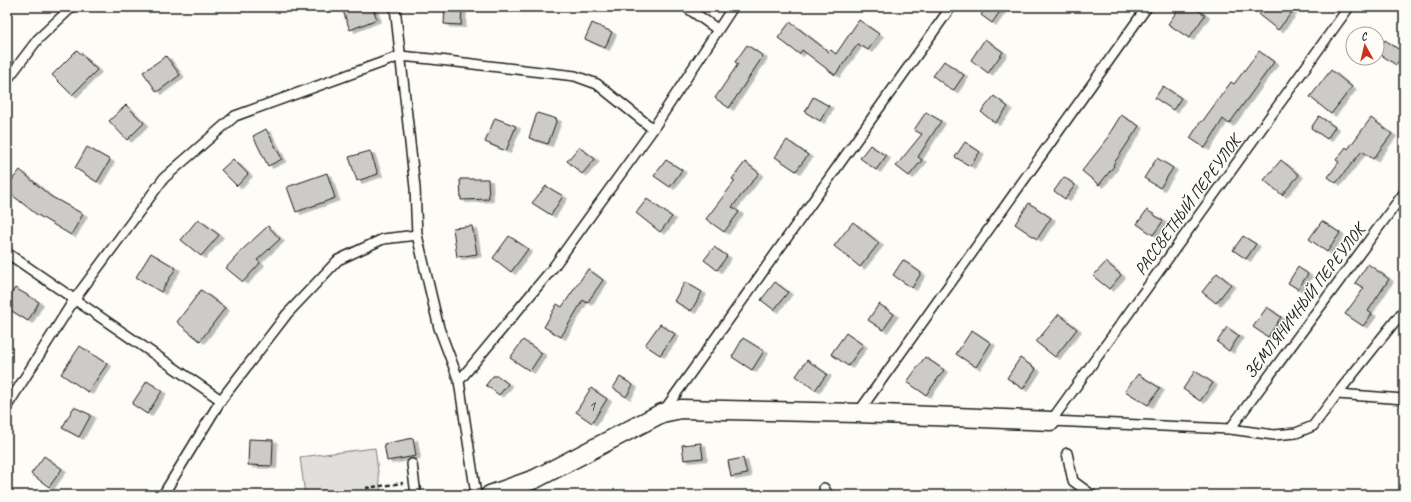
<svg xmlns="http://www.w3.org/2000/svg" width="1411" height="502" viewBox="0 0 1411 502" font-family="Caveat,sans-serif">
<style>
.green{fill:#e0dfdb;stroke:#7e7e7c}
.building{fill:#cccbc8;stroke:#1c1c1c;filter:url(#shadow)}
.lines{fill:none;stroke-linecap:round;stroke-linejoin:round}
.service-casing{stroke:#1c1c1c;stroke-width:12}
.minor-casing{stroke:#1c1c1c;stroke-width:21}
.path{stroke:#1c1c1c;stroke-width:2.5;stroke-dasharray:4 3;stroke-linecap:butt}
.service{stroke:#fdfcf7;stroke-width:9}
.minor{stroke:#fdfcf7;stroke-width:18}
.labels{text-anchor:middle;stroke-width:3;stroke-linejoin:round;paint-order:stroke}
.number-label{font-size:15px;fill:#484847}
.street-label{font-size:17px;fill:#1c1c1c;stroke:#fdfcf7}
</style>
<defs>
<filter id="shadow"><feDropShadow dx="4.5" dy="2.5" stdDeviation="0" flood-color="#0004"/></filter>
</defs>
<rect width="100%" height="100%" fill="#fdfcf7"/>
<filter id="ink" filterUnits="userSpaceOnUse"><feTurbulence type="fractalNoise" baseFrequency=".025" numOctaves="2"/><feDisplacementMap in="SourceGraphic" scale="8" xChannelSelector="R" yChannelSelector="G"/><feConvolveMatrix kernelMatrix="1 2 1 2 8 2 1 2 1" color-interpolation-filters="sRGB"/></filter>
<g filter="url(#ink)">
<polygon class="green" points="375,448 381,495 305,495 300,457"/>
<g class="building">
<polygon points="354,7 372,7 377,19 350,30 343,11"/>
<polygon points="445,7 462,7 461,25 444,24"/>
<polygon points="986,7 1003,7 992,23 981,15"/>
<polygon points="1180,7 1193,7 1205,15 1189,38 1168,24"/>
<polygon points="1265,7 1296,7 1278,30 1259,15"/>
<polygon points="859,20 879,34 868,50 858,44 835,75 802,50 799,54 778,38 790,22 829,52 831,50 836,54"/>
<polygon points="592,23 612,32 605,48 585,39"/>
<polygon points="985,39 1003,52 988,73 971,60"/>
<polygon points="1385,40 1404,53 1396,65 1377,52"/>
<polygon points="747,45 763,56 729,108 715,98 738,64 735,62"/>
<polygon points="77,50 97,70 72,95 52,75"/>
<polygon points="1259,51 1274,62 1229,124 1223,119 1205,148 1190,138 1201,121 1202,122 1231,82 1234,84"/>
<polygon points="166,56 180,75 157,92 143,72"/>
<polygon points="944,61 964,75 953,91 933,76"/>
<polygon points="1331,70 1352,87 1331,114 1310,97"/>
<polygon points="1163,86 1181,98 1173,110 1155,98"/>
<polygon points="994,96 1008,107 995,123 981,112"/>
<polygon points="813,97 829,106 820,121 805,112"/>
<polygon points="126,105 144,123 127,140 109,121"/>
<polygon points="926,112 941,121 918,157 922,160 909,176 896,166 922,134 914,130"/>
<polygon points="537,113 557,119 548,144 529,138"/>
<polygon points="1121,115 1139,126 1113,165 1114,166 1099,185 1082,171 1109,137 1108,136"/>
<polygon points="1319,116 1335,127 1327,139 1311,128"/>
<polygon points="495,118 516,126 506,151 485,142"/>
<polygon points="1371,118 1392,134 1373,159 1362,151 1336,183 1328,177 1339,162 1336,160 1346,147 1348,149"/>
<polygon points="266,129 282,159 268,166 253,136"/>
<polygon points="787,140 808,155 796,171 775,157"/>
<polygon points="965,142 980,152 970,166 955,157"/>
<polygon points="870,145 886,156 876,170 860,158"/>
<polygon points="87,147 110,160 97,182 75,168"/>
<polygon points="579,147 595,159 582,174 567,161"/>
<polygon points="370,151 378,174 357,181 349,157"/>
<polygon points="1157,158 1173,168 1160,188 1144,178"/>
<polygon points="233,159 248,174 237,186 221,170"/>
<polygon points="666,160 682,170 670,187 654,176"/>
<polygon points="1281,160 1299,175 1282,195 1264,180"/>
<polygon points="745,162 759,173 732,207 739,212 724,232 706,219 735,181 732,179"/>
<polygon points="20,170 50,196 83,214 71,235 36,214 7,191 7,186"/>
<polygon points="327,173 335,198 296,212 287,187"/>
<polygon points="1064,177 1075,185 1065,199 1054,191"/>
<polygon points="460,179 488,179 489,199 461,200"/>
<polygon points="546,186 563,196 551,215 532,203"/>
<polygon points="647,199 672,217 660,232 636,213"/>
<polygon points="1029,203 1051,218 1037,239 1015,224"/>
<polygon points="1147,210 1163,221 1153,235 1137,224"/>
<polygon points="198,219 219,235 201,256 181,240"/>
<polygon points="1322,221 1340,233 1327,252 1309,239"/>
<polygon points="853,222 879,243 860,267 834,246"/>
<polygon points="268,226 280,239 257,260 260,263 243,282 226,268 243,249"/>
<polygon points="472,226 477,254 457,257 453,228"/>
<polygon points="509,236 528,249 511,272 493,258"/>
<polygon points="1243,236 1256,244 1246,259 1233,250"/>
<polygon points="714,247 727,256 717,270 704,260"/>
<polygon points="151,253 176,268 161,292 136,277"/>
<polygon points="903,260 921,273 912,288 893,275"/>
<polygon points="1106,262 1121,275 1109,289 1093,276"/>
<polygon points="1368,264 1389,279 1368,311 1372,314 1363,326 1345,314 1364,288 1355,283"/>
<polygon points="1298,267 1308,274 1298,289 1288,283"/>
<polygon points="588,269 603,280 587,303 583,300 561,337 544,327 557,304 562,307"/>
<polygon points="1217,273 1231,284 1216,303 1202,292"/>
<polygon points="685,282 702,292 691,311 674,301"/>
<polygon points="775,282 788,292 774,310 761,300"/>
<polygon points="15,288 39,302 28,321 7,308 7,301"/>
<polygon points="201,290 225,308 200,341 177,322"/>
<polygon points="879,304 894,314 883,330 868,320"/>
<polygon points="1267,307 1281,317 1268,337 1253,327"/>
<polygon points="1059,314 1077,329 1055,357 1036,342"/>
<polygon points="660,324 675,334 660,355 645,345"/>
<polygon points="1227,327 1239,336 1229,351 1217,342"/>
<polygon points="972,330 991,343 976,367 956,354"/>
<polygon points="846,333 863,345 848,366 831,354"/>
<polygon points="743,338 764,351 752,370 732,357"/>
<polygon points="523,340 542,353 530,371 510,358"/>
<polygon points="80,346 107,364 88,392 61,374"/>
<polygon points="925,357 944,370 926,395 907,382"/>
<polygon points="1020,358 1036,369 1023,389 1007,378"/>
<polygon points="807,360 827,374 815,390 796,376"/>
<polygon points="1195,371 1213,383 1200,401 1183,389"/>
<polygon points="1138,374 1160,388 1148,405 1125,391"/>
<polygon points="493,376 498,376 508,384 499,395 486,385"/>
<polygon points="620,377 633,385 626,397 613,388"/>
<polygon points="147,381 162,391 147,414 132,404"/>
<polygon points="591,388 607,399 592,423 576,412"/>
<polygon points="74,407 91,415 79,437 62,428"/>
<polygon points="413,438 416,456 387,461 384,444"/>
<polygon points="249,439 273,440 272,466 248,465"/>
<polygon points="701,443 703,458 684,460 682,445"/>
<polygon points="44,456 62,469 49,487 31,474"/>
<polygon points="743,458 747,474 731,477 728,461"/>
</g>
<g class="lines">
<g class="service-casing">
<g id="service">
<polyline points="395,7 415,188 417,235 439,328 459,381"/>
<polyline points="686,7 717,29"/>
<polyline points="7,80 38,39 72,7"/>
<polyline points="7,253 221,400"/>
<polyline points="1337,394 1404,310"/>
<polyline points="7,406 74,300 164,178 235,116 400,56 431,59 575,76 597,84 653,129"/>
<polyline points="663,412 951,7"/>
<polyline points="858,413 1147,7"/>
<polyline points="1051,421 1349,7"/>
<polyline points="1051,421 1230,429 1274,435 1296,433 1313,426 1337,394 1404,399"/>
<polyline points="1230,429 1404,193"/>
<polyline points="1067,453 1073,481 1092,495"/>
<polyline points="412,464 416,495"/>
<polyline points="824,488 828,495"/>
<polyline points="163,495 221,400 287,314 338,260 383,239 417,235"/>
<polyline points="476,495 459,381 552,269 653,129 733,7"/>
</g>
</g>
<g class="minor-casing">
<polyline id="minor" points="490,495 535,479 662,413 681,409 858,413 1051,421"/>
</g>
<polyline class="path" points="366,488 403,483"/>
<use href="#service" class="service"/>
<use href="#minor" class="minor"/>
</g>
</g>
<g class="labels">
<g class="number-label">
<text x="592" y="411">1</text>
</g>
<g class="street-label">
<text transform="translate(1187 205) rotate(-54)" y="6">РАССВЕТНЫЙ ПЕРЕУЛОК</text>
<text transform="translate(1304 301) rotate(-53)" y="6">ЗЕМЛЯНИЧНЫЙ ПЕРЕУЛОК</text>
</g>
</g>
<rect width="1411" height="502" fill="none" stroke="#fdfcf7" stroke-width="24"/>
<rect x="12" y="12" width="1387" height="478" fill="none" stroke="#1c1c1c" stroke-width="1.5" filter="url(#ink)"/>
<g transform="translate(1365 46) rotate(352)"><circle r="19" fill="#fdfcf7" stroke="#a3a29f"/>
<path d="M0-3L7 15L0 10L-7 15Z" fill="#c8321e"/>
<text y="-6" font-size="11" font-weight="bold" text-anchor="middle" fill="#1c1c1c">С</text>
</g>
</svg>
